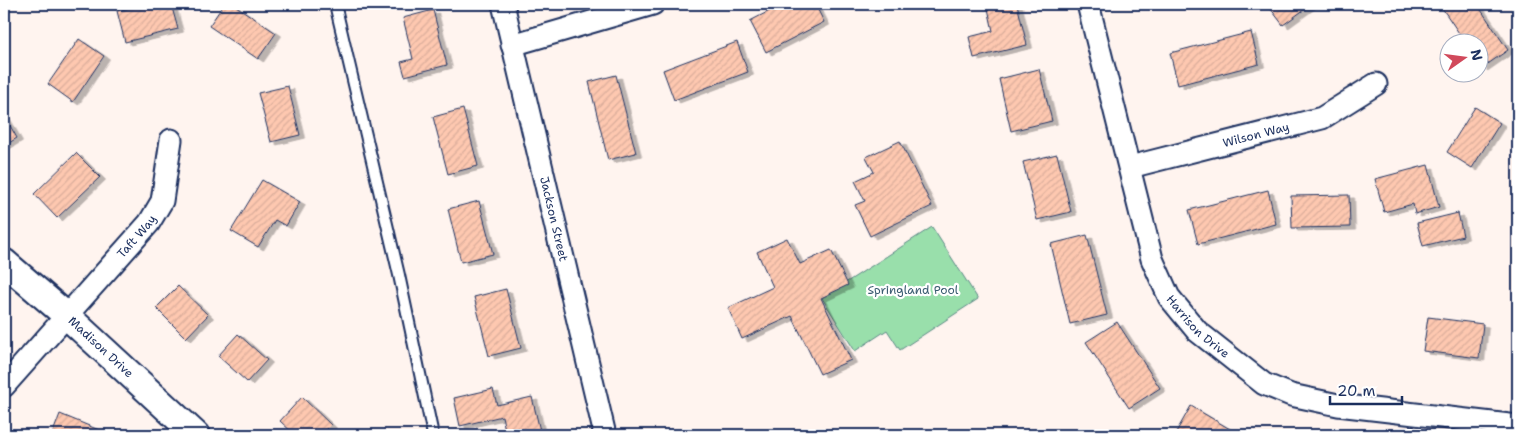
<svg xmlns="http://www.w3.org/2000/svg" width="1522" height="439" viewBox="0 0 1522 439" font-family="'Shantell Sans',sans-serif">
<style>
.green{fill:#99dfab;stroke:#5a8784}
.building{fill:url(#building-hatch);stroke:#1b2f5e;filter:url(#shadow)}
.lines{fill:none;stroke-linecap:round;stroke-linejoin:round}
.service-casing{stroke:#1b2f5e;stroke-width:14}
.minor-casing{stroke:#1b2f5e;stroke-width:25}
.tertiary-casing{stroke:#1b2f5e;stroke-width:30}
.service{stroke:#fff;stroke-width:10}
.minor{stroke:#fff;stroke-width:21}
.tertiary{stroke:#fff;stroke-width:26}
.labels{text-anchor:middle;stroke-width:4.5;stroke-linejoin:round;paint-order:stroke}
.street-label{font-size:12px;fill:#1b2f5e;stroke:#fff}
.park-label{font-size:12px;fill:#3a5b71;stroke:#fff}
</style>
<defs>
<pattern id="building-hatch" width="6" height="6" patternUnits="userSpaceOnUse" patternTransform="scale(1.25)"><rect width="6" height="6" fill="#fec8b0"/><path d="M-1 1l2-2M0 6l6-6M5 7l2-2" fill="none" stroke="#d9ac9a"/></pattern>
<filter id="shadow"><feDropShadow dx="5.5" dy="3" stdDeviation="0" flood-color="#0004"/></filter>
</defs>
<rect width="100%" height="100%" fill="#fff4ef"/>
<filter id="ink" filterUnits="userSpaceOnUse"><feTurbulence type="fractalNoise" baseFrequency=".02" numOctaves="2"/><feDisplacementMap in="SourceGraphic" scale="10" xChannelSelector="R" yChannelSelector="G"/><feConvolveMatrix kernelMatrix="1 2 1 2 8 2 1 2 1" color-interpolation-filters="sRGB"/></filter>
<g filter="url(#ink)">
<polygon class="green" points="932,227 978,299 900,350 887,330 855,351 822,298"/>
<g class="building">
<polygon points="148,4 171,4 178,29 125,42 117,11"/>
<polygon points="224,4 233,4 276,33 258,59 209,26"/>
<polygon points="783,4 815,4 824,22 766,52 750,21"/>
<polygon points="987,4 1017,4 1027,45 974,58 969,37 993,31"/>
<polygon points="1267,4 1312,4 1283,25"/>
<polygon points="1443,4 1477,4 1508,50 1482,68 1480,64 1480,42 1465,42 1440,5"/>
<polygon points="433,10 447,65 405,76 401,62 413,59 403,18"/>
<polygon points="1251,32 1259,64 1178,85 1170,53"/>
<polygon points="79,39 104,56 73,102 48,84"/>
<polygon points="737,42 748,72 674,100 663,70"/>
<polygon points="1039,69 1052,121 1011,131 999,79"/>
<polygon points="616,75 636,153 608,160 589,82"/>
<polygon points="288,86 300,135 271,142 258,93"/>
<polygon points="1475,107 1500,123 1472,168 1447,152"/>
<polygon points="463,109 478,166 448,174 433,117"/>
<polygon points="4,115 17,138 4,146"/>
<polygon points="900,141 932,206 870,236 855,205 865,201 855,181 874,172 866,157"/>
<polygon points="76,153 100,177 57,218 34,194"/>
<polygon points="1057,154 1071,212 1037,220 1023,162"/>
<polygon points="1428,165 1439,207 1415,214 1413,204 1384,212 1375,179"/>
<polygon points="262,180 300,202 286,226 275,220 258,247 231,231"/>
<polygon points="1268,190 1276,224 1198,244 1189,210"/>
<polygon points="1349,195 1350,227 1292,228 1291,196"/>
<polygon points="479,201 493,254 461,262 448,209"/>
<polygon points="1458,213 1463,236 1423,246 1417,223"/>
<polygon points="1087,235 1107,315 1070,324 1051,244"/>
<polygon points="787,238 800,264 831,250 848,285 821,298 851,360 820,374 792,316 742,339 728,308 773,287 757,252"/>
<polygon points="178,286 208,315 186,338 156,308"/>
<polygon points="506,289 521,348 489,356 474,297"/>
<polygon points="1428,317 1483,324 1479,358 1423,351"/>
<polygon points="1117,322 1160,388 1129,408 1086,342"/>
<polygon points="238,334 267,360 247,382 218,356"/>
<polygon points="493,389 497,405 532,397 541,435 506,435 502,416 460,426 454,398"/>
<polygon points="302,397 331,425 321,435 295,435 280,421"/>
<polygon points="1191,406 1240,435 1175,434"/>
<polygon points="60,414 99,430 97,435 52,435"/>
</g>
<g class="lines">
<g class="service-casing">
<polyline id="service" points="335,4 399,275 433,435"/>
</g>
<g class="minor-casing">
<g id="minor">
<path id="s1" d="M503 4 605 435"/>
<path id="s2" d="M1088 4 1152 259 1169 297 1197 331 1264 384 1291 395 1338 405 1518 426"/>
<polyline points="512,45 653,4"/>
<path id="s3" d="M1130 167 1322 118 1376 84"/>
<path id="s4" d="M4 386 149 223 162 201 171 140"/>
</g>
</g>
<g class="tertiary-casing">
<g id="tertiary">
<path id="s5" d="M4 262 67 316 196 435"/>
</g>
</g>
<use href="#service" class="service"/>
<use href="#minor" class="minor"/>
<use href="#tertiary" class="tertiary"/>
</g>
</g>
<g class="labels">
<g class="street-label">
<text dy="4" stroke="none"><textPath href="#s3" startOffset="130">Wilson Way</textPath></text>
<text dy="4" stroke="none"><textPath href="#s1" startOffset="221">Jackson Street</textPath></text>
<text dy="4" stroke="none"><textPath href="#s4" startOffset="200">Taft Way</textPath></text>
<text dy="4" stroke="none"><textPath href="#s2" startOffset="346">Harrison Drive</textPath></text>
<text dy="4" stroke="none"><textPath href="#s5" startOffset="129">Madison Drive</textPath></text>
</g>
<g class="park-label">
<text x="913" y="294">Springland Pool</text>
</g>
</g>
<rect width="1522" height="439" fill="none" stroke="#fff" stroke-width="20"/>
<rect x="10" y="10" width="1502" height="419" fill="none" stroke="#1b2f5e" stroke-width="2" filter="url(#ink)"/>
<g transform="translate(1464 58) rotate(76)"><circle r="24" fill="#ffffff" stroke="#a4acbf"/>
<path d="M0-4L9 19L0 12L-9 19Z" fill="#d1495b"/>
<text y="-8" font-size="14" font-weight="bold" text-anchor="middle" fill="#1b2f5e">N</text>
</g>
<path d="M1330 396v8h72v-8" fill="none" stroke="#1b2f5e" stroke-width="2.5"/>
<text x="1337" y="396" font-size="15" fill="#1b2f5e" stroke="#ffffff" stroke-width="4" paint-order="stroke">20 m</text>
</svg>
